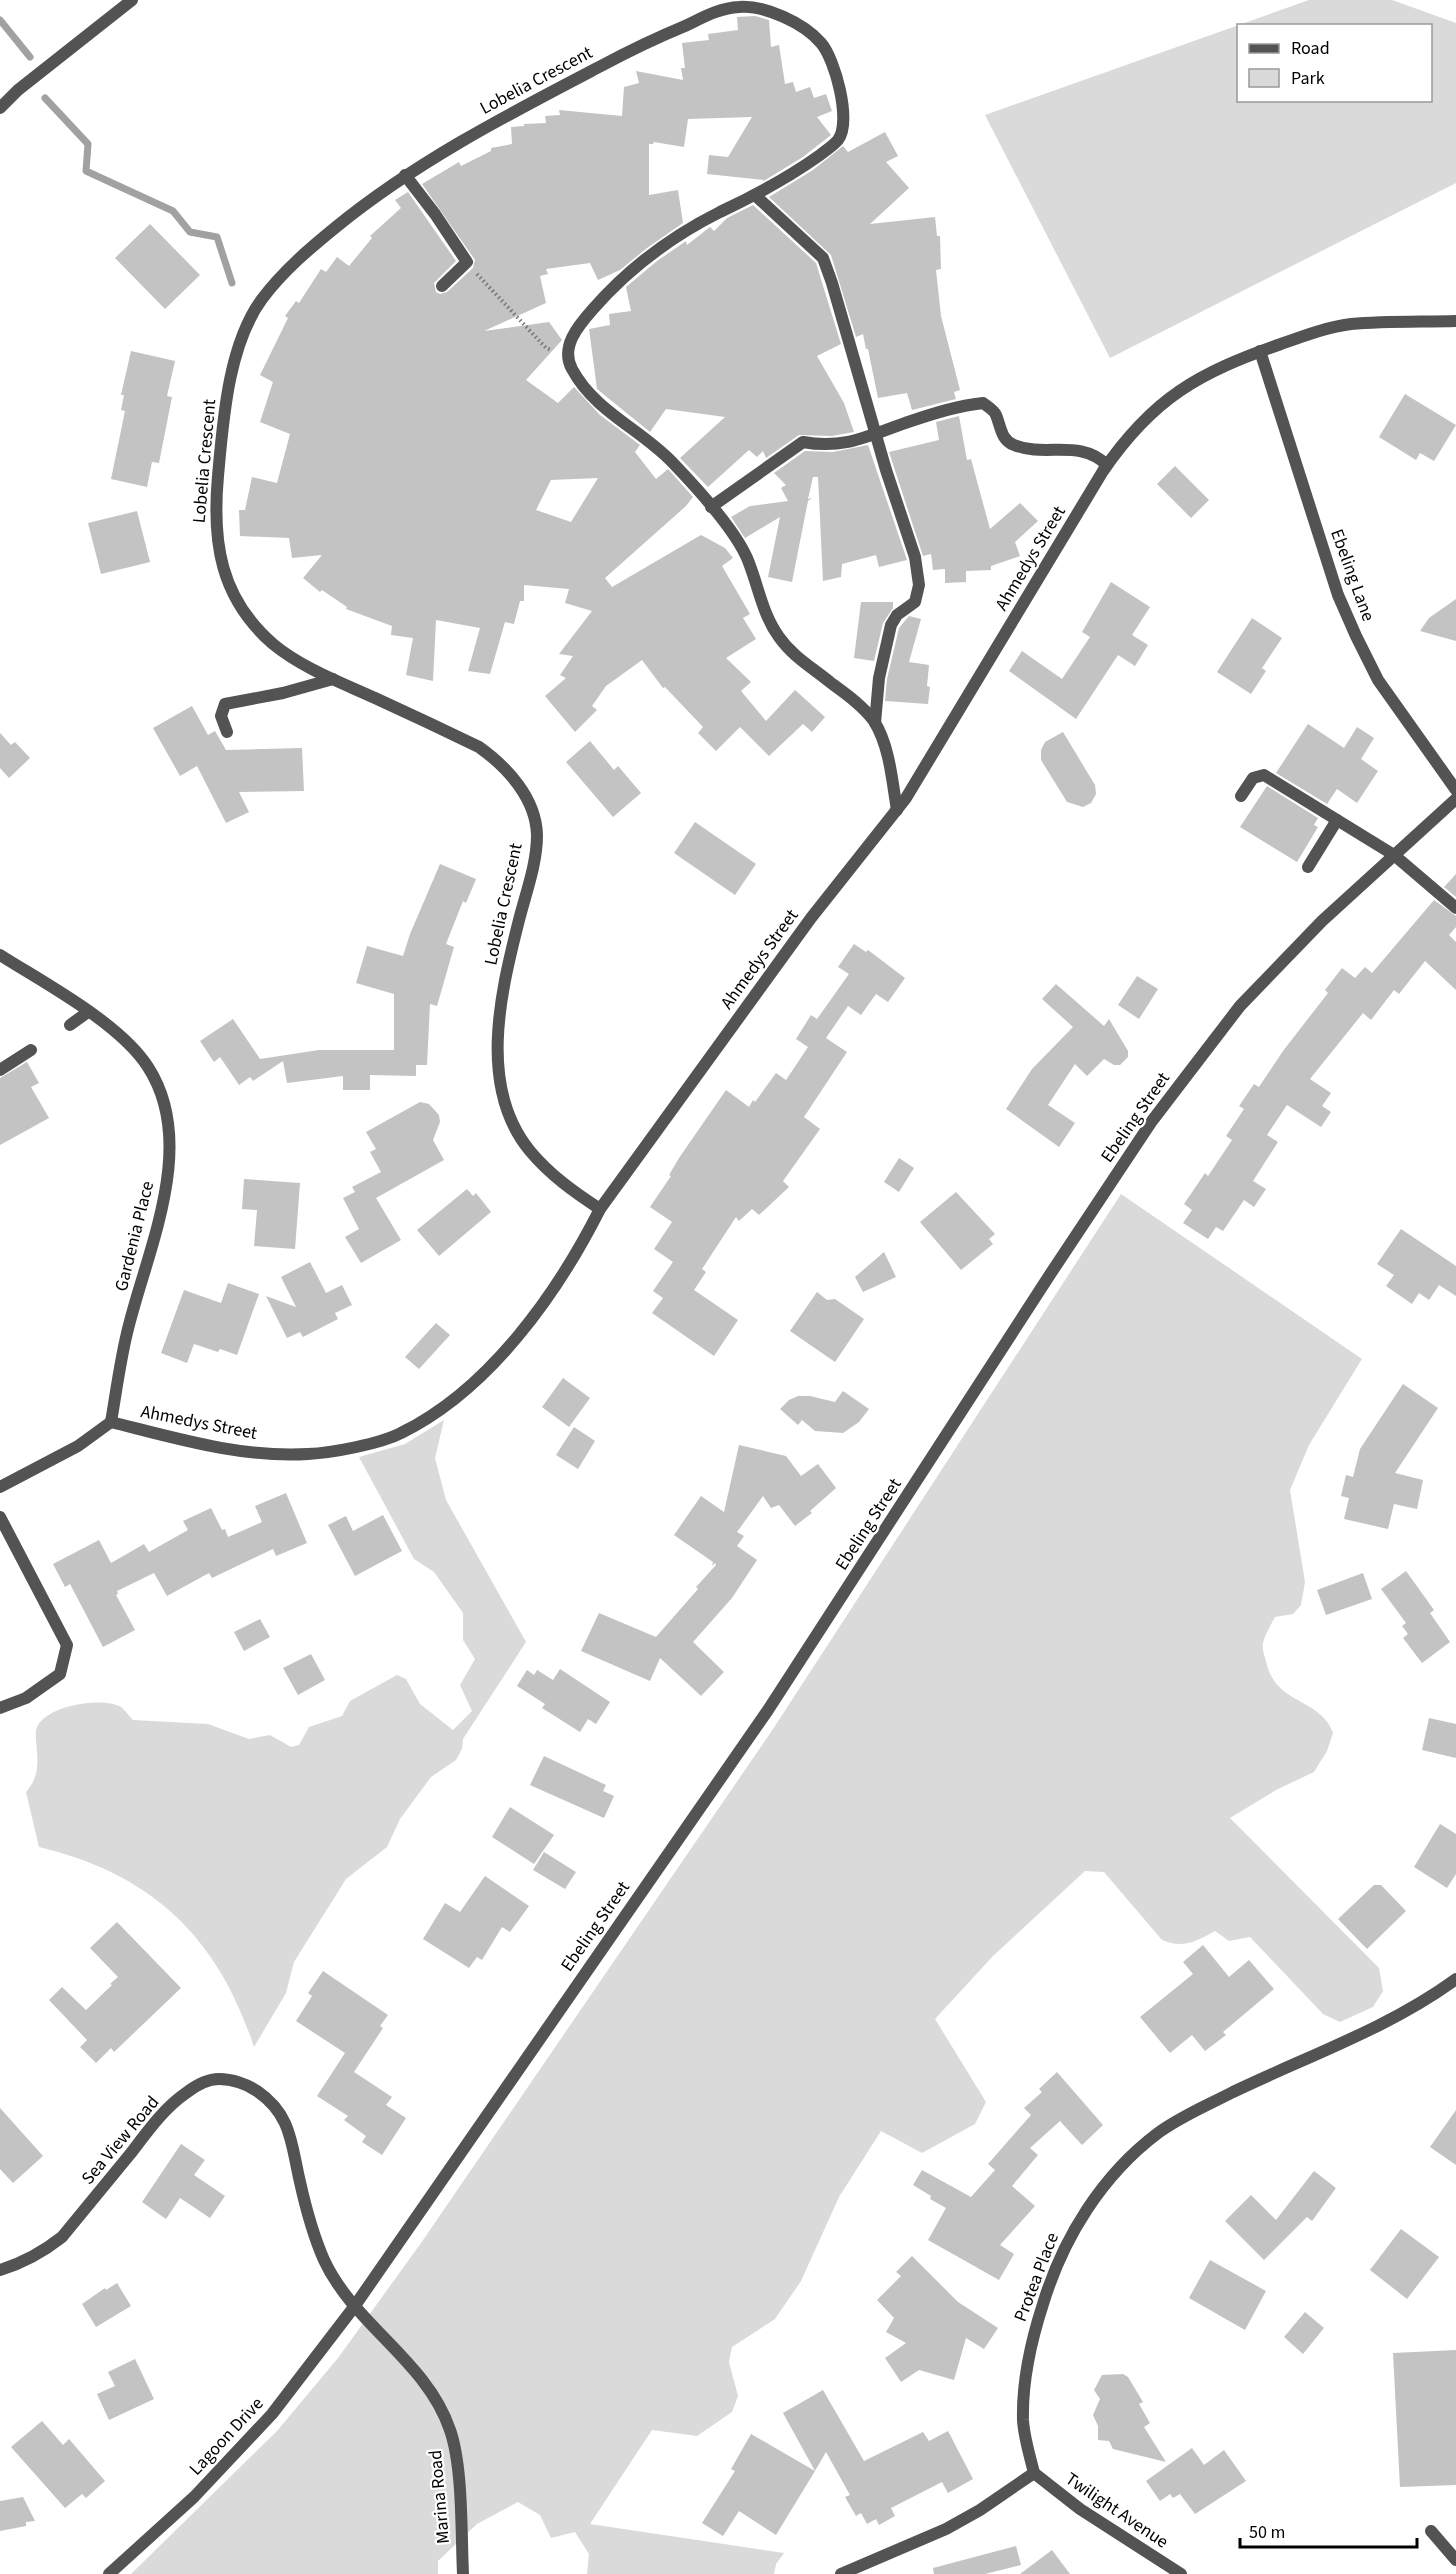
<svg xmlns="http://www.w3.org/2000/svg" width="1456" height="2574" viewBox="0 0 1456 2574" font-family="'Source Sans 3',sans-serif">
<style>
.green{fill:#dadada;fill-rule:evenodd}
.lines{fill:none;stroke-linecap:round;stroke-linejoin:round}
.stream{stroke:#a1a1a1;stroke-width:7}
.building{fill:#c3c3c3;fill-rule:evenodd}
.path{stroke:#757575;stroke-width:4;stroke-dasharray:1.5 3;stroke-linecap:butt}
.service{stroke:#535353;stroke-width:12}
.minor{stroke:#535353;stroke-width:12}
.labels{text-anchor:middle;stroke-width:4.5;stroke-linejoin:round;paint-order:stroke}
.street-label{font-size:18px;fill:#000;stroke:#fff}
</style>
<rect width="100%" height="100%" fill="#fff"/>
<g class="green">
<path d="M1309 0H1392L1456 23V183L1110 358 985 115ZM1238 26H1430V100H1238Z"/>
<path d="M1121 1194 1362 1359 1309 1445 1290 1490 1305 1582 1301 1605 1293 1614 1275 1617C1271 1625 1265 1634 1263 1643 1262 1648 1264 1655 1266 1661 1275 1706 1320 1697 1333 1733L1327 1751 1314 1772 1276 1790 1230 1818 1379 1968 1383 1991 1373 2007 1340 2022 1323 2014 1250 1937 1229 1941 1215 1931C1197 1941 1183 1949 1162 1940L1104 1872 1085 1871 993 1956 935 2019 986 2102 975 2124 922 2153 881 2131 839 2197 801 2281 775 2319 732 2347 729 2362 738 2396 732 2412 697 2436 652 2430 590 2524 784 2553 776 2564 774 2574H587L589 2554 575 2532 551 2538 540 2515 518 2502 477 2524 438 2561V2574H131L277 2431 338 2358 421 2243 773 1729Z"/>
<path d="M444 1420 435 1458 446 1500 526 1642 463 1739 462 1749 456 1760 431 1777 400 1819 387 1847 346 1879 294 1962 286 1993 254 2047C218 1937 152 1874 39 1847L26 1792C40 1776 38 1761 36 1741 36 1736 35 1731 37 1727 46 1706 101 1696 121 1707 125 1710 130 1717 133 1720L208 1724 249 1739 270 1735 291 1747 299 1745 309 1727 342 1716 350 1701 397 1675 406 1679 420 1704 453 1730 472 1711 460 1685 475 1659 463 1640V1613L434 1572 414 1559 359 1457 405 1444Z"/>
</g>
<g class="lines">
<g class="stream">
<polyline points="0,20 30,57"/>
<polyline points="45,98 88,144 86,171 173,211 190,232 217,237 232,283"/>
</g>
</g>
<g class="building">
<path d="M755 16 769 20 771 47 779 45 785 84 793 82 796 92 810 87 814 98 826 94 832 111 817 117 831 135 803 157 762 182 764 180 707 174 709 155 728 157 752 117 688 119 684 147 654 142 653 144H649V195L678 190 683 223 647 248 620 270 598 280 590 263 546 269 548 274 540 276 546 303 484 331 549 322 562 340 526 380 558 403 574 387 600 415 640 445 635 452 656 479 668 469 693 497 686 506 605 578 612 587 701 535 725 548 733 558 722 566 750 614 743 618 756 639 726 658 751 682 741 691 766 721 795 690 825 717 812 732 803 724 769 756 740 727 716 751 698 733 703 727 665 687 663 688 642 660 606 686 592 706 597 710 575 732 545 696 566 678 560 675 573 656 559 654 592 611 565 603 569 589 524 585V601H520L514 624 505 622 490 674 468 671 480 628 436 620 433 681 406 675 413 638 391 635 392 626 346 609 347 607 322 590 320 592 303 578 322 555 292 558 289 538 240 536 239 510H245L252 477 277 483 290 434 260 422 273 382 260 375 288 318 285 316 296 301 299 303 321 269 326 272 337 257 349 266 372 238 370 236 401 208 395 200 408 192 456 261 434 283 436 292 440 294 447 292 473 268 475 260 422 184 459 162 461 166 491 151V148L512 144 511 127 524 126V124L546 123 545 116 560 115 559 110 622 116 624 87 639 83 636 71 683 80 681 68H685L682 43 709 40 708 34 738 30 737 17ZM598 478 571 522 536 510 551 480Z"/>
<polygon points="885,132 898,156 886,162 909,188 870,224 935,217 937,236 940,236 941,269 936,270 941,316 960,390 954,392 956,399 912,410 907,393 878,398 868,349 866,349 863,334 856,337 831,255 769,197 813,170 843,146 848,152"/>
<polygon points="753,205 816,263 841,344 817,356 844,403 854,432 832,436 799,435 766,458 763,451 757,457 749,450 708,487 680,458 725,417 666,409 650,432 597,389 589,329 610,325 609,314 631,311 626,287 657,261 686,241 687,245 710,227 714,231 727,218"/>
<polygon points="150,224 200,275 165,309 115,258"/>
<polygon points="131,351 175,361 167,396 172,397 159,463 152,462 147,487 111,479 125,411 121,410 124,395 121,395"/>
<polygon points="1405,394 1456,425 1434,461 1420,453 1416,460 1379,437"/>
<polygon points="959,416 967,460 971,459 990,529 1020,503 1038,521 1015,542 1020,556 991,566 991,570 966,571 966,582 945,583 945,569 933,570 931,554 923,556 889,452 939,440 936,422"/>
<polygon points="868,445 907,560 879,567 876,555 842,564 841,577 823,581 818,477 813,477 808,499 812,498 808,501 792,582 768,577 780,517 745,538 731,517 750,506 788,501 781,488 786,485 774,473 805,451 833,452"/>
<polygon points="1175,466 1209,500 1191,518 1157,484"/>
<polygon points="137,511 150,562 101,574 88,523"/>
<polygon points="1111,582 1150,607 1132,635 1148,645 1135,666 1118,655 1076,719 1009,671 1022,651 1062,679 1090,637 1082,632"/>
<polygon points="1456,599 1456,641 1420,631 1429,618"/>
<polygon points="861,602 893,602 893,608 883,623 874,661 854,658"/>
<polygon points="909,616 921,619 909,662 929,665 927,686 930,687 928,704 885,701 887,679 899,628"/>
<polygon points="1252,618 1282,638 1262,668 1266,671 1251,694 1217,672"/>
<polygon points="192,706 208,735 215,731 226,750 302,748 304,791 239,792 249,812 226,823 197,766 180,776 153,728"/>
<polygon points="1308,724 1344,748 1357,727 1374,738 1361,759 1378,771 1357,803 1337,789 1327,804 1276,773"/>
<polygon points="1063,732 1095,785 1096,794 1091,803 1083,807 1067,802 1041,760 1041,750 1045,742"/>
<polygon points="0,733 11,745 15,742 30,758 9,778 0,768"/>
<polygon points="590,741 614,770 618,766 641,793 613,817 566,762"/>
<polygon points="1267,786 1318,818 1314,825 1318,827 1297,862 1240,827"/>
<polygon points="695,822 756,864 735,895 674,853"/>
<polygon points="440,864 476,879 466,903 463,901 446,944 454,947 437,1006 430,1004 427,1065 416,1065 416,1076 370,1075 370,1090 343,1090 343,1076 287,1083 283,1061 253,1081 250,1077 239,1085 220,1057 214,1062 200,1041 233,1019 260,1059 319,1050 394,1050 394,994 356,983 367,946 403,956 410,934"/>
<polygon points="1456,874 1456,897 1444,887"/>
<polygon points="1434,900 1456,916 1456,927 1449,935 1456,942 1456,990 1425,961 1399,994 1394,990 1371,1020 1363,1013 1310,1079 1331,1093 1322,1106 1331,1112 1321,1127 1287,1105 1267,1135 1278,1142 1253,1181 1266,1189 1254,1207 1244,1200 1223,1231 1216,1227 1208,1239 1183,1223 1192,1210 1184,1204 1205,1173 1208,1176 1232,1140 1226,1136 1244,1109 1239,1106 1254,1084 1259,1087 1283,1051 1328,993 1325,990 1342,968 1355,978 1365,967 1372,973"/>
<polygon points="854,944 866,952 868,950 905,978 888,1002 876,994 861,1015 848,1006 826,1038 847,1052 804,1117 820,1129 783,1181 789,1187 759,1215 752,1209 739,1221 736,1217 702,1269 706,1272 694,1290 738,1320 714,1356 652,1313 663,1298 653,1291 673,1262 654,1249 672,1222 650,1207 671,1176 669,1175 679,1158 726,1090 749,1107 753,1100 755,1102 776,1073 786,1080 808,1047 796,1039 811,1015 817,1019 849,974 838,967"/>
<polygon points="1137,976 1158,989 1139,1019 1118,1005"/>
<polygon points="1056,984 1104,1026 1109,1019 1128,1051 1128,1057 1120,1065 1114,1065 1104,1059 1087,1076 1075,1064 1048,1105 1075,1123 1059,1147 1006,1109 1032,1069 1073,1027 1042,999"/>
<polygon points="27,1062 39,1083 31,1087 49,1118 0,1145 0,1078"/>
<polygon points="420,1102 429,1104 439,1115 440,1122 433,1140 444,1160 376,1198 401,1240 361,1263 345,1237 359,1229 343,1198 355,1192 352,1187 381,1172 370,1152 376,1149 366,1132"/>
<polygon points="899,1158 914,1168 899,1192 884,1182"/>
<polygon points="244,1179 300,1183 295,1249 254,1246 257,1210 242,1209"/>
<polygon points="467,1189 473,1196 476,1193 491,1212 439,1256 417,1230"/>
<polygon points="956,1192 995,1234 989,1239 993,1244 961,1270 920,1222"/>
<polygon points="1401,1229 1456,1266 1456,1296 1439,1285 1429,1300 1419,1293 1412,1304 1386,1286 1394,1275 1377,1264"/>
<polygon points="884,1252 896,1277 863,1292 855,1277"/>
<polygon points="310,1262 326,1293 342,1285 352,1305 335,1313 338,1319 303,1337 300,1332 287,1338 266,1296 296,1307 281,1277"/>
<polygon points="228,1283 259,1294 237,1355 220,1349 218,1352 194,1344 187,1363 161,1353 184,1290 221,1303"/>
<polygon points="817,1292 827,1300 835,1299 864,1319 835,1362 790,1331"/>
<polygon points="436,1323 450,1335 419,1369 405,1357"/>
<polygon points="563,1378 590,1398 569,1427 542,1407"/>
<polygon points="1403,1384 1438,1408 1395,1473 1423,1480 1417,1509 1394,1504 1388,1529 1344,1519 1349,1498 1341,1496 1346,1475 1353,1477 1360,1449"/>
<polygon points="843,1391 869,1409 859,1422 843,1433 815,1431 802,1420 798,1425 780,1409 789,1400 798,1396 810,1396 835,1402"/>
<polygon points="574,1427 595,1441 578,1469 556,1455"/>
<polygon points="739,1445 786,1456 801,1476 818,1464 836,1488 810,1511 812,1513 795,1526 779,1505 771,1508 763,1496 737,1532 744,1536 737,1546 757,1560 732,1598 693,1642 724,1672 701,1696 660,1658 650,1681 581,1651 599,1613 656,1637 698,1589 696,1587 716,1565 715,1563 712,1566 713,1562 674,1535 701,1496 724,1512"/>
<polygon points="286,1493 307,1543 276,1556 273,1549 212,1578 209,1573 167,1596 154,1573 117,1591 118,1594 116,1595 135,1630 103,1647 70,1584 65,1587 53,1564 99,1540 111,1563 144,1544 149,1552 188,1530 183,1521 211,1508 222,1530 225,1529 228,1537 262,1522 255,1506"/>
<polygon points="383,1515 402,1551 355,1576 328,1525 346,1516 353,1531"/>
<polygon points="1406,1571 1434,1610 1430,1613 1450,1642 1422,1663 1403,1638 1408,1634 1402,1626 1406,1623 1381,1589"/>
<polygon points="1363,1573 1372,1599 1326,1615 1317,1590"/>
<polygon points="260,1619 270,1637 244,1651 234,1632"/>
<polygon points="311,1654 325,1680 298,1695 283,1668"/>
<polygon points="560,1669 610,1702 596,1724 588,1719 580,1732 542,1708 545,1704 517,1686 527,1670 534,1675 537,1670 553,1680"/>
<polygon points="1429,1718 1456,1724 1456,1758 1422,1750"/>
<polygon points="544,1756 606,1785 603,1791 614,1796 604,1818 530,1785"/>
<polygon points="510,1807 554,1835 534,1864 492,1837"/>
<polygon points="1440,1824 1456,1834 1456,1874 1447,1888 1414,1867"/>
<polygon points="544,1852 576,1872 565,1889 533,1870"/>
<polygon points="485,1876 529,1906 510,1932 502,1927 482,1960 477,1957 469,1968 423,1939 445,1903 460,1912"/>
<polygon points="1374,1885 1381,1885 1406,1911 1367,1949 1338,1919"/>
<polygon points="117,1922 181,1988 114,2052 111,2048 96,2063 80,2047 87,2040 49,2000 62,1987 86,2010 112,1985 110,1984 118,1977 90,1948"/>
<polygon points="1203,1945 1229,1977 1249,1960 1274,1989 1223,2032 1226,2035 1205,2051 1192,2035 1170,2053 1140,2017 1193,1974 1183,1962"/>
<polygon points="323,1971 388,2015 380,2026 383,2028 354,2072 392,2097 386,2105 406,2118 382,2155 362,2142 366,2136 344,2120 348,2116 317,2096 345,2053 296,2021 312,1996 308,1993"/>
<polygon points="1057,2072 1103,2125 1082,2145 1060,2121 1030,2148 1038,2155 1012,2186 1035,2206 1000,2245 1014,2254 999,2280 928,2240 946,2208 930,2199 931,2196 913,2185 922,2170 971,2197 995,2170 988,2164 1031,2115 1024,2108 1042,2092 1039,2089"/>
<polygon points="0,2108 43,2156 13,2183 0,2169"/>
<polygon points="1456,2110 1456,2165 1430,2147"/>
<polygon points="181,2144 205,2160 194,2175 225,2196 210,2218 180,2198 166,2219 142,2202"/>
<polygon points="1314,2171 1336,2188 1312,2221 1307,2217 1264,2260 1225,2221 1251,2195 1276,2220"/>
<polygon points="1401,2229 1439,2257 1407,2299 1370,2270"/>
<polygon points="912,2256 958,2302 998,2328 984,2349 966,2338 954,2380 919,2370 901,2382 885,2358 906,2343 886,2332 894,2318 877,2300 901,2276 896,2272"/>
<polygon points="1210,2260 1266,2291 1245,2330 1189,2298"/>
<polygon points="117,2283 131,2306 96,2327 82,2304 105,2288 106,2290"/>
<polygon points="1305,2312 1324,2328 1303,2354 1284,2337"/>
<polygon points="1456,2350 1456,2485 1400,2487 1393,2353"/>
<polygon points="135,2359 154,2399 109,2420 97,2394 115,2386 108,2372"/>
<polygon points="1123,2374 1128,2377 1143,2402 1139,2404 1150,2423 1144,2427 1166,2462 1113,2449 1109,2441 1098,2440 1098,2426 1093,2415 1100,2399 1094,2390 1102,2375"/>
<polygon points="823,2390 864,2461 923,2432 929,2441 948,2431 973,2479 948,2493 942,2482 891,2508 895,2516 879,2525 876,2519 867,2524 861,2513 856,2516 845,2497 850,2495 826,2452 815,2471 783,2413"/>
<polygon points="42,2421 63,2445 69,2439 105,2481 86,2498 82,2494 65,2508 11,2447"/>
<polygon points="751,2434 815,2471 776,2535 739,2511 723,2536 702,2523 735,2471 731,2469"/>
<polygon points="1192,2448 1204,2465 1224,2450 1246,2481 1195,2514 1180,2494 1173,2498 1170,2494 1160,2501 1146,2481"/>
<polygon points="23,2497 35,2521 26,2522 26,2526 0,2531 0,2501"/>
<polygon points="1016,2546 1021,2565 985,2574 934,2574 933,2568"/>
<polygon points="1052,2550 1070,2574 1020,2574"/>
</g>
<g class="lines">
<polyline class="path" points="477,274 546,348 551,350"/>
<g class="service">
<polyline points="227,732 221,716 225,704 283,693 333,679"/>
<polyline points="1241,796 1253,778 1264,775 1394,855 1456,908"/>
<polyline points="1308,867 1337,820"/>
<polyline points="70,1025 88,1012"/>
<polyline points="0,1070 31,1050"/>
<polyline points="1431,2531 1456,2560"/>
</g>
<g class="minor">
<polyline points="0,108 18,90 132,0"/>
<polyline points="405,175 435,214 467,262 442,286"/>
<polyline points="756,196 823,258 832,283 886,470 915,557 919,585 915,602 897,615 891,625 879,678 875,723"/>
<polyline points="1260,351 1338,595 1356,636 1378,680 1456,790"/>
<path d="M711 507 803 442C846 450 872 434 911 421 935 413 957 406 983 403 987 406 994 410 996 415 1001 427 1001 440 1014 445 1046 458 1079 438 1107 465"/>
<path d="M0 955C44 983 120 1023 148 1067 199 1146 146 1252 127 1333 120 1362 116 1393 111 1422"/>
<path d="M600 1209C574 1192 550 1175 530 1151 478 1088 500 995 518 924 525 895 537 865 537 835 536 798 507 767 479 747 444 730 410 714 375 698 340 682 302 668 273 644 220 598 212 542 218 476 223 421 228 345 262 299 283 271 309 249 336 227 417 161 509 114 601 66 629 51 656 38 685 26 702 18 719 8 739 7 765 5 804 23 821 43 835 59 852 121 838 140 833 146 826 150 820 155 788 178 756 195 720 212 672 236 628 269 593 309 578 326 560 347 572 369 595 412 641 429 673 463 696 487 738 532 749 563 759 589 763 615 779 637 793 657 813 668 831 683 846 694 863 706 874 721 890 747 892 781 897 810"/>
<path d="M0 1487 78 1446 111 1422C175 1438 241 1458 308 1454 331 1453 380 1444 401 1433 489 1390 557 1294 600 1209L811 918 906 798 1103 471C1153 398 1198 373 1281 344 1303 336 1327 327 1351 324 1386 321 1421 322 1456 321"/>
<polyline points="0,1517 67,1645 60,1674 26,1698 0,1708"/>
<path d="M0 2270C23 2263 43 2252 62 2237 85 2209 108 2181 131 2153 147 2132 164 2108 186 2093 195 2086 208 2079 219 2079 232 2079 247 2084 257 2091 292 2115 291 2144 300 2182 306 2209 313 2235 324 2260 354 2325 427 2361 450 2430 463 2467 461 2533 463 2574"/>
<polyline points="1034,2473 1080,2509 1181,2574"/>
<polyline points="109,2574 194,2497 272,2414 354,2307 768,1710 1051,1273 1152,1121 1181,1083 1240,1006 1322,921 1456,799"/>
<path d="M841 2574 946 2529 980 2510 1034 2473C1030 2456 1024 2438 1023 2420 1022 2381 1031 2341 1043 2304 1063 2238 1102 2175 1158 2133 1181 2116 1208 2105 1233 2092 1308 2056 1389 2028 1456 1979"/>
</g>
</g>
<g class="labels">
<g class="street-label">
<text transform="translate(536 80) rotate(-28)" y="6">Lobelia Crescent</text>
<text transform="translate(204 461) rotate(-85)" y="6">Lobelia Crescent</text>
<text transform="translate(1030 558) rotate(-59)" y="6">Ahmedys Street</text>
<text transform="translate(1353 575) rotate(70)" y="6">Ebeling Lane</text>
<text transform="translate(503 904) rotate(-78)" y="6">Lobelia Crescent</text>
<text transform="translate(759 959) rotate(-54)" y="6">Ahmedys Street</text>
<text transform="translate(1135 1117) rotate(-55)" y="6">Ebeling Street</text>
<text transform="translate(134 1236) rotate(-76)" y="6">Gardenia Place</text>
<text transform="translate(199 1422) rotate(11)" y="6">Ahmedys Street</text>
<text transform="translate(868 1524) rotate(-57)" y="6">Ebeling Street</text>
<text transform="translate(595 1926) rotate(-55)" y="6">Ebeling Street</text>
<text transform="translate(120 2140) rotate(-50)" y="6">Sea View Road</text>
<text transform="translate(1036 2277) rotate(-69)" y="6">Protea Place</text>
<text transform="translate(226 2436) rotate(-47)" y="6">Lagoon Drive</text>
<text transform="translate(439 2497) rotate(-95)" y="6">Marina Road</text>
<text transform="translate(1117 2510) rotate(34)" y="6">Twilight Avenue</text>
</g>
</g>
<rect x="1237" y="24" width="195" height="78" fill="#ffffff" stroke="#999999" stroke-width="1.5"/>
<rect x="1249" y="44" width="30" height="9" fill="#535353" stroke="#999999" stroke-width="1.5"/>
<text x="1291" y="54" font-size="18" fill="#000000">Road</text>
<rect x="1249" y="69" width="30" height="18" fill="#dadada" stroke="#999999" stroke-width="1.5"/>
<text x="1291" y="84" font-size="18" fill="#000000">Park</text>
<path d="M1240 2538v9h177v-9" fill="none" stroke="#000000" stroke-width="3"/>
<text x="1249" y="2538" font-size="18" fill="#000000" stroke="#ffffff" stroke-width="4.5" paint-order="stroke">50 m</text>
</svg>
